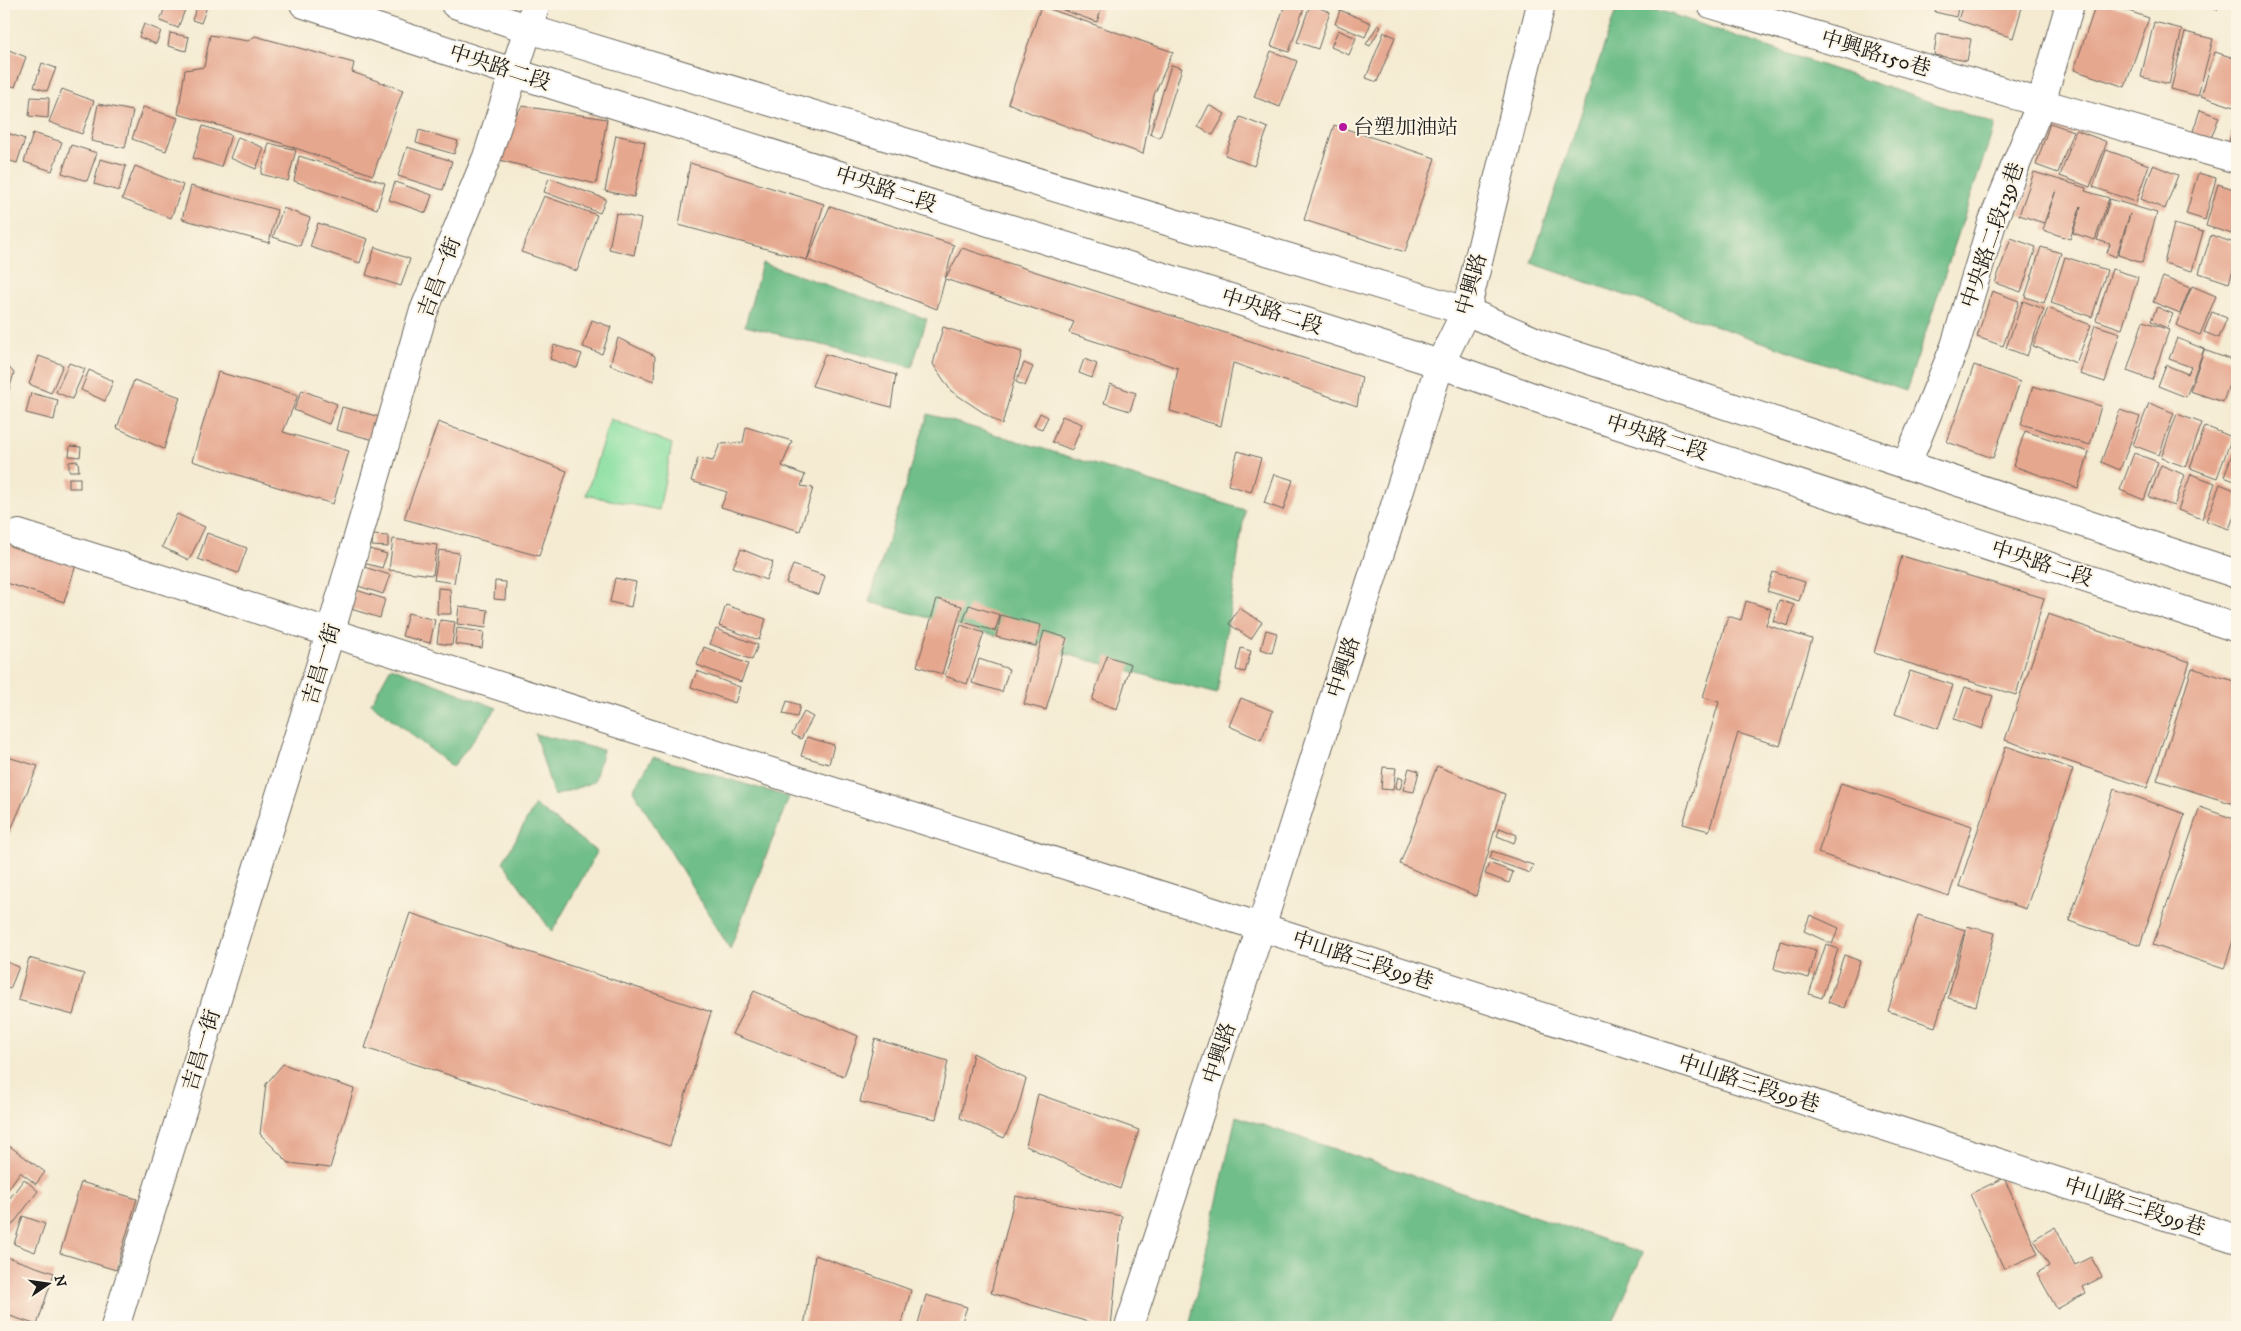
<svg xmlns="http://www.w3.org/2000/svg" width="2241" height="1331" viewBox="0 0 2241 1331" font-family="'IM FELL DW Pica','Noto Serif TC',serif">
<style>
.green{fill:#8be0a3;stroke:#547e60}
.forest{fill:#70be89;stroke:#466d52}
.building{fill:#e6a78f}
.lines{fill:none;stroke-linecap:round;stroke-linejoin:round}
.minor-casing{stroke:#68645c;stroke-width:30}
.tertiary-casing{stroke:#68645c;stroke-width:30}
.minor{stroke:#fff;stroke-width:28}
.tertiary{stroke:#fff;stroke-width:28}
.poi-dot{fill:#b5179e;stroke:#fcf5e5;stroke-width:2}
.labels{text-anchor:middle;stroke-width:4;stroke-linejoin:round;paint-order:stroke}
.street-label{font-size:21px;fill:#1c1c1c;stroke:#fcf5e5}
.poi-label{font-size:21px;fill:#1c1c1c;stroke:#fcf5e5;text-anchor:start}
</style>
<rect width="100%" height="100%" fill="#fcf5e5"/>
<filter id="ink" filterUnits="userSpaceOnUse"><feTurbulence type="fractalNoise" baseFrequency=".02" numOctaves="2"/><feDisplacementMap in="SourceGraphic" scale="10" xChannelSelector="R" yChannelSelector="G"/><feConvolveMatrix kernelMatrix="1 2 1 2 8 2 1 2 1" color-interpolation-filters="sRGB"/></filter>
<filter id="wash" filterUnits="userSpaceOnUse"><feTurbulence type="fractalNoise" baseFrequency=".0096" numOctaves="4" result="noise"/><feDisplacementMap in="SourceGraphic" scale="20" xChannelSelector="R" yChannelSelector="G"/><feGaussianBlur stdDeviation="1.12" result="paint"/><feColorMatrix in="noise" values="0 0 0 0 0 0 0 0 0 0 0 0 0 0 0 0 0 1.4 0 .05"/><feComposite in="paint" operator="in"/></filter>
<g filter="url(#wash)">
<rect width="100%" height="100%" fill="#f4ebd2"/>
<polygon class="green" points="610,419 672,444 659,510 586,495"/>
<g class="forest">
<polygon points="1618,4 1641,4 1995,124 1906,391 1531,263"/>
<polygon points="762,263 927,319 912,367 745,326"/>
<polygon points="928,414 1245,510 1217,694 869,602"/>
<polygon points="391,667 497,708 453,767 371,703"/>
<polygon points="535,734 603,750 594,782 554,796"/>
<polygon points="653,757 789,797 730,949 633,790"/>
<polygon points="535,805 597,852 552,932 503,862"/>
<polygon points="1236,1116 1643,1253 1611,1327 1189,1327"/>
</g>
<g id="blocks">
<g class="building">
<polygon points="166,4 177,4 186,7 178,28 160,21"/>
<polygon points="198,4 208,4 201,23 192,20"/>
<polygon points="1046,4 1103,4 1097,22"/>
<polygon points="1285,4 1304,8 1289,52 1271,46"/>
<polygon points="1910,4 1930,4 1929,9"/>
<polygon points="1937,4 1959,4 1956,17 1935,12"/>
<polygon points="1963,4 2023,4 2013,38 1958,20"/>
<polygon points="2096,4 2108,4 2149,18 2125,87 2074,70"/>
<polygon points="2198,4 2219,4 2217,10"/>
<polygon points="2222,4 2237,4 2237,10"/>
<polygon points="1310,5 1330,12 1318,49 1297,42"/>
<polygon points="1041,6 1173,52 1154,95 1143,154 1033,114 1008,103"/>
<polygon points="1340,10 1371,23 1365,37 1335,24"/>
<polygon points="2154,22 2182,29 2169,84 2141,77"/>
<polygon points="144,24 161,31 156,44 139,37"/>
<polygon points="1378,25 1381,27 1370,46 1366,44"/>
<polygon points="1338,30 1356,38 1349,55 1331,47"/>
<polygon points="1384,32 1395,37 1377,82 1366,78"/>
<polygon points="2185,32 2213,39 2198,96 2171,89"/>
<polygon points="170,33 189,37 186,51 168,46"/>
<polygon points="1937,33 1971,39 1967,61 1934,55"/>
<polygon points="210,35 248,41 255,36 354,63 352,72 403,90 373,175 281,143 178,114 185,70 204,67"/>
<polygon points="9,50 26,57 15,87 4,83 4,65"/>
<polygon points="1271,51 1297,61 1280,107 1254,97"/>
<polygon points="2215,52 2237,59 2237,108 2201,96"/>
<polygon points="42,63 56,68 47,91 34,87"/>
<polygon points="1171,65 1182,68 1160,138 1150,134"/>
<polygon points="62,89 94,101 82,134 49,122"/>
<polygon points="31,97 49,98 48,118 29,116"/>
<polygon points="98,104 133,111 125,148 91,141"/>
<polygon points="1209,105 1225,114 1213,135 1198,127"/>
<polygon points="522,106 607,119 596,184 487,157"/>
<polygon points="143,107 178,118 166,151 132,139"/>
<polygon points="2200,110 2219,117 2210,141 2192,134"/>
<polygon points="1240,117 1268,128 1254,166 1225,155"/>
<polygon points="2235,121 2237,122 2237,147 2228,145"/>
<polygon points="2050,123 2073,131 2058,173 2036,165"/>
<polygon points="1334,125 1435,158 1405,252 1304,220"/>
<polygon points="203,126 231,135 221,167 193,158"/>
<polygon points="419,130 458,141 454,154 416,143"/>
<polygon points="2076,130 2107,142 2090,187 2060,176"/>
<polygon points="4,132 25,139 17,163 4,159"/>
<polygon points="33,133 62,142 52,171 24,162"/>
<polygon points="616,135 645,142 634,197 605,191"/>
<polygon points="238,137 264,148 256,169 230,158"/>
<polygon points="269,143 296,150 288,181 261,174"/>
<polygon points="71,145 97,153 87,181 62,173"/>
<polygon points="407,147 452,161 443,190 398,176"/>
<polygon points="2106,150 2149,165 2136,202 2093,187"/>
<polygon points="299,156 385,183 377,209 294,181"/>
<polygon points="100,159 126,166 119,191 94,184"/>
<polygon points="690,163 824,204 807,260 679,225"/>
<polygon points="2153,165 2178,175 2165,209 2141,199"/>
<polygon points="135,166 183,185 171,218 122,199"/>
<polygon points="2034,172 2086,188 2085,191 2109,198 2095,240 2073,233 2081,206 2070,239 2043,230 2056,190 2044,223 2019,215"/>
<polygon points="2198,173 2216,178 2205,220 2186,214"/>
<polygon points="549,178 606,199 600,213 544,192"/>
<polygon points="395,182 432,195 426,213 389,200"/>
<polygon points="2218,184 2237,190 2237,217 2232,234 2206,226"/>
<polygon points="191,186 277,210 269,243 182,219"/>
<polygon points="544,196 597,215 577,271 521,252"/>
<polygon points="2110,199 2157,213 2142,263 2118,255 2130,214 2116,257 2107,253 2110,244 2097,240"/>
<polygon points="830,206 954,245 937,309 807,260"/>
<polygon points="283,208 310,218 300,246 273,237"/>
<polygon points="616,213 641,219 634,255 609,249"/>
<polygon points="318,223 368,239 360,263 310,247"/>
<polygon points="2174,224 2203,232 2192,271 2164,263"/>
<polygon points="2211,235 2237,244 2237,258 2229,283 2199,273"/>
<polygon points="2011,238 2036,247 2021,292 1995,283"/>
<polygon points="375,247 410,259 401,286 366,275"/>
<polygon points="2041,247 2061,253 2044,303 2025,297"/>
<polygon points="962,248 1362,377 1357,406 1233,363 1221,426 1170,411 1178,368 1069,333 1074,322 945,279"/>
<polygon points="2065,257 2107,270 2092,317 2051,303"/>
<polygon points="2112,269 2138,277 2122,329 2096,320"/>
<polygon points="2163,277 2190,288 2180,313 2153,302"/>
<polygon points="2192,286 2216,296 2200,335 2176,325"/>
<polygon points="1992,291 2019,301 2003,346 1977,337"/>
<polygon points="2023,301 2044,309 2027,356 2006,348"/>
<polygon points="2157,307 2173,314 2167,328 2151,321"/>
<polygon points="2048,308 2091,325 2076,363 2033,346"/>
<polygon points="2212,312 2227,318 2219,338 2204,332"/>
<polygon points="592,320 611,327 602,354 583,347"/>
<polygon points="2143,321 2169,330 2152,380 2127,371"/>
<polygon points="2095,325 2120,333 2105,382 2080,374"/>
<polygon points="943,327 1022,352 1002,425 951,391 933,364"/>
<polygon points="2237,330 2237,346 2232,344"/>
<polygon points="618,338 655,356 654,381 610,365"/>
<polygon points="2177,338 2204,349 2186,397 2158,386 2166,365 2188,374 2191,367 2169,359"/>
<polygon points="554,345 582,354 577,368 550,359"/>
<polygon points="2204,350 2237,362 2223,402 2190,391"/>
<polygon points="825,354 896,375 891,407 812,386"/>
<polygon points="39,356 63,365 51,393 29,384"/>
<polygon points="1084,359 1097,364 1092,378 1079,373"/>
<polygon points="4,362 14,373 4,407"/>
<polygon points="69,363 85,369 72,399 56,392"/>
<polygon points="1024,363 1033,367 1025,386 1016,382"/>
<polygon points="1974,365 2020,382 1993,458 1947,442"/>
<polygon points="89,370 113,381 105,401 81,390"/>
<polygon points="218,372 298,395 283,432 349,451 333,504 192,461"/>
<polygon points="134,380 180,397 164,449 117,428"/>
<polygon points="1110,384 1136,393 1130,411 1104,403"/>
<polygon points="2033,386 2101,406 2090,445 2021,424"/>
<polygon points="302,390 337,404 329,424 294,410"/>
<polygon points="31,393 58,400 54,420 26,413"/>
<polygon points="2149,403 2174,413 2159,455 2133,445"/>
<polygon points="342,407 380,417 374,440 336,430"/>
<polygon points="2120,410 2140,417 2120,470 2101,462"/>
<polygon points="1040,413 1048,417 1042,429 1034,426"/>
<polygon points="2177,414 2202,423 2186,467 2161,458"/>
<polygon points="1062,416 1082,424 1072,450 1052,442"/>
<polygon points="438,422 567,471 539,556 404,519"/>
<polygon points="2205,426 2232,437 2217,478 2190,468"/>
<polygon points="746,427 792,441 782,466 805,475 801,486 813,488 800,531 721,507 727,492 691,481 698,458 713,461 720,444 743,443"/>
<polygon points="2025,431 2089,452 2078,488 2013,466"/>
<polygon points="2237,441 2237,481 2224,476"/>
<polygon points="70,446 81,447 80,457 69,456"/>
<polygon points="1238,451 1261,458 1251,492 1228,485"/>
<polygon points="2134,453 2158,462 2144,500 2120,490"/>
<polygon points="78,461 79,471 69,471 69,462"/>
<polygon points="2161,465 2185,475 2174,506 2149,497"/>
<polygon points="1274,474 1293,480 1283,510 1264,503"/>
<polygon points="2191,474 2215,483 2202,519 2178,510"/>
<rect x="69" y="478" width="11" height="10"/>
<polygon points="2220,484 2237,491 2237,508 2229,529 2206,521"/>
<polygon points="177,514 205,527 189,560 162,547"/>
<polygon points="207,533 247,548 238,573 198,559"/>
<polygon points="373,535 388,536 388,547 372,546"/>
<polygon points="393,539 437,545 433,575 389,570"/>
<polygon points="4,542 76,565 64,602 4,582"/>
<polygon points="369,549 387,554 382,568 364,563"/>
<polygon points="741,549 773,562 766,580 733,567"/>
<polygon points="439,550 459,553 454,583 434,580"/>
<polygon points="1902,556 2044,598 2016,695 1874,653"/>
<polygon points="793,565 825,576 819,595 786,583"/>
<polygon points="364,567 390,575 383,594 358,586"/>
<polygon points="1773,572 1805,582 1799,601 1767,591"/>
<polygon points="615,578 636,582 631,607 610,602"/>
<polygon points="495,581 506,582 505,600 494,599"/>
<polygon points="438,588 450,589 451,614 437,614"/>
<polygon points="356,590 385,599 380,618 351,609"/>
<polygon points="937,599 962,606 942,674 917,666"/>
<polygon points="1779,600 1794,605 1788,626 1773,621"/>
<polygon points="1746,601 1771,609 1766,625 1812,639 1780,746 1738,733 1709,831 1683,824 1719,702 1703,697 1728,616 1741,620"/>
<polygon points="726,605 766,619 759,640 719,626"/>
<polygon points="969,605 1000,615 995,631 963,622"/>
<polygon points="459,606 488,610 486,628 457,624"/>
<polygon points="1239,608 1262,622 1251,639 1229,624"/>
<polygon points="408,613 435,620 430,643 402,636"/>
<polygon points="2048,614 2190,662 2147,788 2005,740"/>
<polygon points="1001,615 1041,625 1036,646 996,637"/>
<polygon points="440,620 455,622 452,645 437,643"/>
<polygon points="961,625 984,633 967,684 945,676"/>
<polygon points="457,628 484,632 482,648 455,644"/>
<polygon points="716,629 758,645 752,660 710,644"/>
<polygon points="1266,630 1277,633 1272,653 1261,649"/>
<polygon points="1044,631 1067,638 1046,710 1024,704"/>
<polygon points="704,647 748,664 741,682 697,665"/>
<polygon points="1241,648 1251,651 1245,672 1236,670"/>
<polygon points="1107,656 1131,664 1117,709 1092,700"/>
<polygon points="979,659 1009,669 1002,692 972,683"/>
<polygon points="2192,668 2237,682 2237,805 2157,780"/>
<polygon points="697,671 740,687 735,703 691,687"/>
<polygon points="1910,671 1953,685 1938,729 1895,714"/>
<polygon points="1965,687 1993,696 1982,729 1954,719"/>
<polygon points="1241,698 1273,711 1261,740 1229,726"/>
<polygon points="787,701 800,705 797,717 783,714"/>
<polygon points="804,712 813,717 801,739 792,734"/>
<polygon points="807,737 834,745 829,764 801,756"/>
<polygon points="2006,746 2073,769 2026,909 1959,886"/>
<polygon points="4,756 38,766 8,837 4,836"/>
<polygon points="1437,766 1505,794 1476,896 1400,864"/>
<polygon points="1383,767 1396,768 1393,790 1381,789"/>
<polygon points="1409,768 1419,771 1414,792 1403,790"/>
<polygon points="1398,777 1403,779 1400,789 1395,788"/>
<polygon points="1841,783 1972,826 1949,896 1818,853"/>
<polygon points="2114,789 2185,814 2140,945 2069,921"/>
<polygon points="2200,807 2237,820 2237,928 2224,969 2153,945"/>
<polygon points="1500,828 1517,835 1514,843 1497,836"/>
<polygon points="1492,851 1533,865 1530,873 1490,859"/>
<polygon points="1489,863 1513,872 1509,883 1485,874"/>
<polygon points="410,913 711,1012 670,1146 365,1048"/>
<polygon points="1810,915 1839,928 1832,944 1804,931"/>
<polygon points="1918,915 1965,930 1935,1027 1888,1011"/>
<polygon points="1967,926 1995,933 1976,1006 1948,998"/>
<polygon points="1780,941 1816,950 1809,978 1774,969"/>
<polygon points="1826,944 1838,949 1822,998 1809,994"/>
<polygon points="1844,955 1860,961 1844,1008 1828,1002"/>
<polygon points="29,958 84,974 73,1015 18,1000"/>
<polygon points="4,961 19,967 10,989 4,987"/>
<polygon points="754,991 858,1036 844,1076 732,1034"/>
<polygon points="875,1039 948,1061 936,1119 860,1102"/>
<polygon points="973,1053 1026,1079 1017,1112 1004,1138 960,1118"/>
<polygon points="283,1064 354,1089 330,1168 289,1163 260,1134 266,1084"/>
<polygon points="1038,1094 1139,1130 1120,1189 1026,1146"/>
<polygon points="4,1142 45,1172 36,1184 20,1172 4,1195"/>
<polygon points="2004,1178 2038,1254 2004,1269 1970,1194"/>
<polygon points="24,1179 38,1191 4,1236 4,1206"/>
<polygon points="81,1182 137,1199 116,1270 60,1253"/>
<polygon points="1015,1196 1122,1216 1111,1327 1105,1327 991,1293"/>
<polygon points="23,1216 45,1224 35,1252 14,1244"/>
<polygon points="2055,1227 2075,1265 2091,1257 2102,1277 2083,1287 2086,1293 2057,1309 2037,1273 2049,1266 2034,1239"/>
<polygon points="815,1255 911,1290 901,1327 804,1327"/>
<polygon points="4,1256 54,1273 37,1325 4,1314"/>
<polygon points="926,1295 967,1307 960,1327 917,1327"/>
</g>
</g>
</g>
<g filter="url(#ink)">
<use href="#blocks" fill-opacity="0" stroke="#68645c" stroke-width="1"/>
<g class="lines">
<g class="minor-casing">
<g id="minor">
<polyline points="1711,4 2041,103 2237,159"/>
<polyline points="1907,463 1955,346 1992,223 2041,103 2070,4"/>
<polyline points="19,534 1261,927 2237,1239"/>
<polyline points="115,1327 330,634 423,313 487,157 536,4"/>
</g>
</g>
<g class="tertiary-casing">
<g id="tertiary">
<polyline points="304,4 515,73 1440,364 1527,395 2237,628"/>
<polyline points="455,4 529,29 1466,311 1544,345 2237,574"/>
<polyline points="1129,1327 1261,927 1440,364 1466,311 1541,4"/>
</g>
</g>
<use href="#minor" class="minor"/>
<use href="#tertiary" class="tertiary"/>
</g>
</g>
<circle class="poi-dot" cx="1343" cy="127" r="5"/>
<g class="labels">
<g class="street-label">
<text transform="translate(1876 53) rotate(17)" y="7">中興路150巷</text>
<text transform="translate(500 67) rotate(18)" y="7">中央路二段</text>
<text transform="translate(886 189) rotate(18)" y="7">中央路二段</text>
<text transform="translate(1992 235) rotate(-71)" y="7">中央路二段139巷</text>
<text transform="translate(439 277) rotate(-69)" y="7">吉昌一街</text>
<text transform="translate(1471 284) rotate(-74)" y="7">中興路</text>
<text transform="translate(1272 311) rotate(18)" y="7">中央路二段</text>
<text transform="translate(1657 437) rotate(18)" y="7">中央路二段</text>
<text transform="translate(2042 563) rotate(18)" y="7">中央路二段</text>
<text transform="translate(321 664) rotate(-73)" y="7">吉昌一街</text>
<text transform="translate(1343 667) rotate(-72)" y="7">中興路</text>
<text transform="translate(1363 960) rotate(18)" y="7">中山路三段99巷</text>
<text transform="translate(201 1050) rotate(-73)" y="7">吉昌一街</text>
<text transform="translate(1219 1053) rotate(-72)" y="7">中興路</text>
<text transform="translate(1749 1083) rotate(18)" y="7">中山路三段99巷</text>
<text transform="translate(2135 1206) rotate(18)" y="7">中山路三段99巷</text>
</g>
<g class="poi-label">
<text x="1353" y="134">台塑加油站</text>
</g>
</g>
<rect width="2241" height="1331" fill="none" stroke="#fcf5e5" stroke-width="20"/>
<g transform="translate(48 1284) rotate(77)" stroke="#fcf5e5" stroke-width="4" paint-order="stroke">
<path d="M0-4L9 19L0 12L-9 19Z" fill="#1c1c1c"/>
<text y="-8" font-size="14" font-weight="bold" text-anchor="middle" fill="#1c1c1c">N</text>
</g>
</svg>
